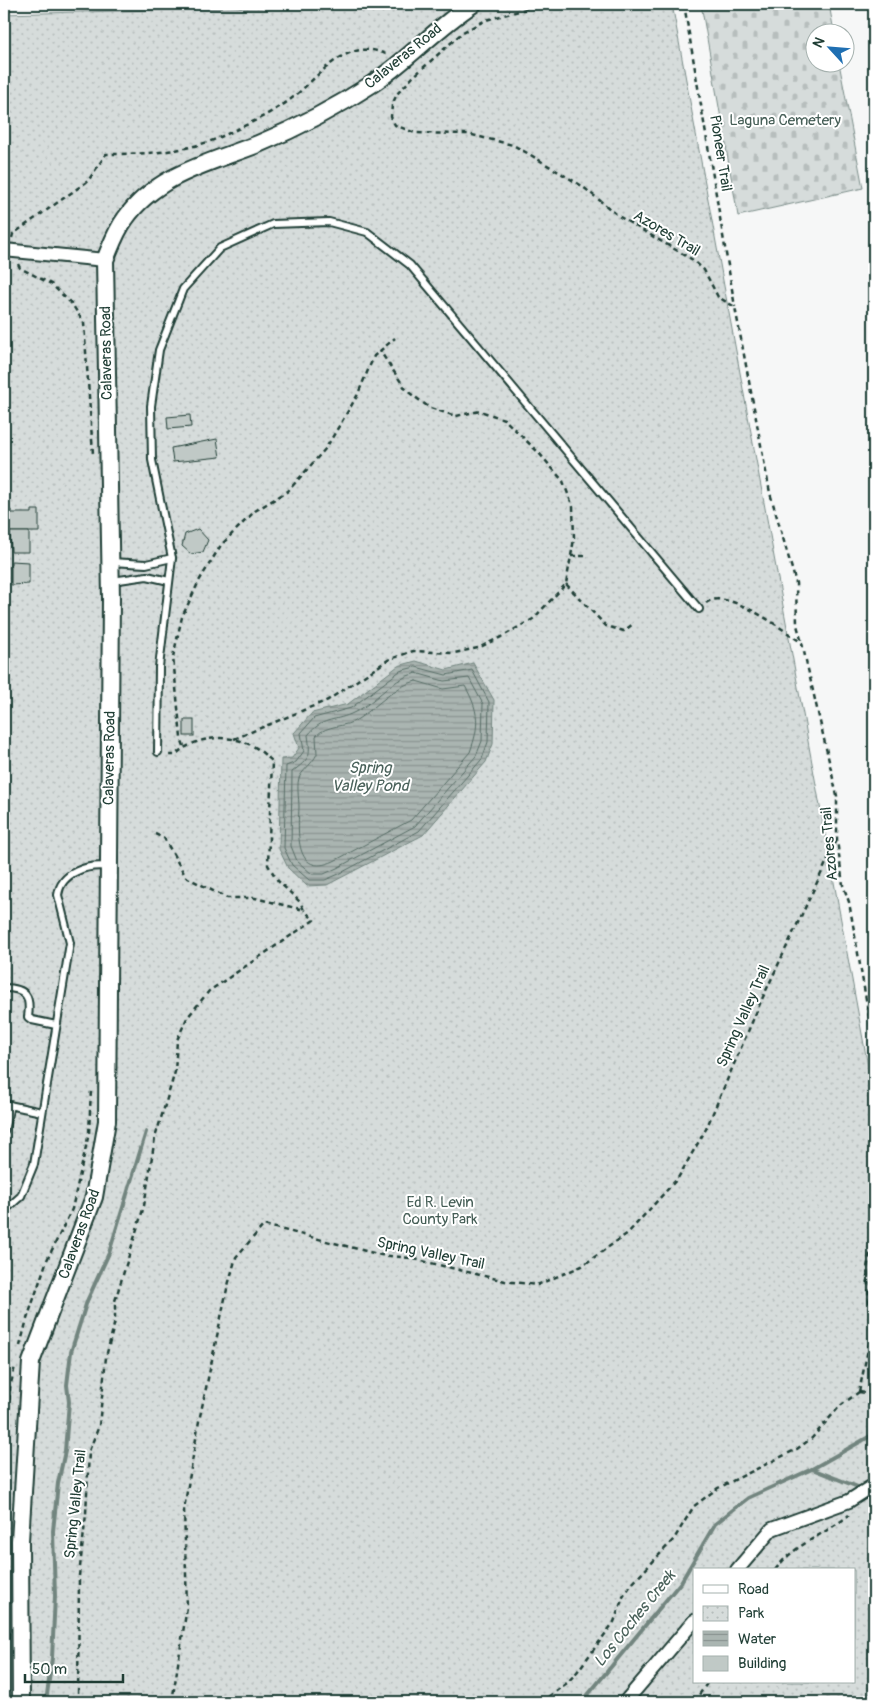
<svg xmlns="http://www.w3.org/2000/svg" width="878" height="1706" viewBox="0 0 878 1706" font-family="Pangolin,sans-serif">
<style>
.cemetery{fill:url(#cemetery-stones);stroke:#7a8c88}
.park{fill:url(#park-dots);stroke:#7a8c88;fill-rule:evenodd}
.water{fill:url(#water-rules);stroke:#72857f}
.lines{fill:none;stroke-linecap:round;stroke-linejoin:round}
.shore{stroke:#576d66;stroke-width:1}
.stream{stroke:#72857f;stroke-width:4}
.building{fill:#c0c9c6;stroke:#1f3d34}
.service-casing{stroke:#1f3d34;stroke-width:10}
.minor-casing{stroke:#1f3d34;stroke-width:16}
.tertiary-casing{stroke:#1f3d34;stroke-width:20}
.path{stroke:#1f3d34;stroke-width:2.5;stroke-dasharray:5 4;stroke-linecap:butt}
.service{stroke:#fff;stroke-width:6}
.minor{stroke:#fff;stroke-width:12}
.tertiary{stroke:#fff;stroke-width:16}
.labels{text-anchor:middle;stroke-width:4;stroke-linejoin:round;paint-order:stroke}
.street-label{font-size:15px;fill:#1f3d34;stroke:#fff}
.park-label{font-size:15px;fill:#445d55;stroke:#fff}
.water-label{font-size:16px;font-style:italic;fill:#49615a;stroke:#fff}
</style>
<defs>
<pattern id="cemetery-stones" width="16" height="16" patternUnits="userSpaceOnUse" patternTransform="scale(1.25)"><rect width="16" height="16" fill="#d6dcdb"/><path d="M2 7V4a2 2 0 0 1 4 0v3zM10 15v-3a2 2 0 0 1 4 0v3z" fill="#b7bebd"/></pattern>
<pattern id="park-dots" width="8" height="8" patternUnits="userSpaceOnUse" patternTransform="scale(1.25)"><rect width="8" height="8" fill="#d6dcdb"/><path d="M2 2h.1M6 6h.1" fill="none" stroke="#b7bebd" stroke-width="1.8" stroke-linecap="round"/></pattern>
<pattern id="water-rules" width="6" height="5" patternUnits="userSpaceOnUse" patternTransform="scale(1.25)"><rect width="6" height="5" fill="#aab5b1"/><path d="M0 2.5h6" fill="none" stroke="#8a9491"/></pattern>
</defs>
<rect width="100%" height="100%" fill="#f6f7f7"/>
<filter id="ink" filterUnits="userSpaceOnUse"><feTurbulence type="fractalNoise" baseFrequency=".02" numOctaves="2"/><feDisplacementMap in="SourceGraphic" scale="10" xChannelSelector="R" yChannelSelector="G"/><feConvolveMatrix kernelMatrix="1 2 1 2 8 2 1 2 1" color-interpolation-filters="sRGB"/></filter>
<g filter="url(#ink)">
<polygon class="cemetery" points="701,4 829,4 834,32 816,32 816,62 839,63 863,188 738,216"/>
<path class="park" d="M385 4H672L874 1099V1702H4V14ZM694 1570H854V1682H694Z"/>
<polygon class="water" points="416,661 446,670 473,663 494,700 493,744 486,762 423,835 327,885 307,886 288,868 279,849 281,759 292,758 299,748 294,733 312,713 348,704 398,666"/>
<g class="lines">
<g class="shore">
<polygon points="416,667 446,675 472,670 489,702 488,742 482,759 419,831 339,874 325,880 309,880 292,865 284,848 286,766 296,762 304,751 301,733 314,718 351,708 400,671"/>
<path d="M416 673 444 681 469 678 483 704 482 741 476 756 415 826 337 868 324 874H312L297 861 291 846 292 772C310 758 311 757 308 735 323 717 332 722 351 714 374 705 388 680 416 673Z"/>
<path d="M416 681 443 689 465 686C479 711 480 725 470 752L411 820 334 861C294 879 298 831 299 807 299 799 296 782 300 776 305 768 312 764 317 754L316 736C327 724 345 728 358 719 377 707 394 686 416 681Z"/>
</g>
<g class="stream">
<polyline points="812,1469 863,1489"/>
<polyline points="46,1702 52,1658 55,1596 53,1531 58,1483 65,1451 69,1402 67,1385 71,1352 87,1301 109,1253 146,1132"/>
<polyline points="582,1702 681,1582 715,1524 748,1498 812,1469 874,1434"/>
</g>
</g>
<g class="building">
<polygon points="190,415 191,427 168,429 167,417"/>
<polygon points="217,439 220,457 173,462 171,448"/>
<polygon points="4,510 11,510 11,513 32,513 32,510 39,510 39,532 4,532"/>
<polygon points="198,529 208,540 203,552 191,554 182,546 185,534"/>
<polygon points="10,532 29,532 29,552 11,552"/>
<polygon points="11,561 29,562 29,584 11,585"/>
<rect x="184" y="720" width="10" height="16"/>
</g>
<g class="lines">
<g class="service-casing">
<g id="service">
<polyline points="111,562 146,564 172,558"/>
<polyline points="112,581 147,576 169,581"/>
<polyline points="158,752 159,667 172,558 152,460 151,406 159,350 183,289 220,248 273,224 329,222 367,232 410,265 699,609"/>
<path d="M4 988C26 988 31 996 28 1017L32 1020 56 1025"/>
<polyline points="4,1104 42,1112"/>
<polyline points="4,1131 10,1105"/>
<path d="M4 1211 21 1196 34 1164 70 943 58 895C61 872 88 864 108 867"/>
</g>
</g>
<g class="minor-casing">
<g id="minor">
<polyline points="4,250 105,260"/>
<polyline points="737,1570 772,1529 849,1501 874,1485"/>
<polyline points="625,1702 694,1621"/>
</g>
</g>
<g class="tertiary-casing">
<path id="tertiary" d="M21 1702 20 1541 31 1362 94 1197 107 1121 111 598 105 260C111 246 116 231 125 219 157 174 210 163 258 144 297 128 337 107 372 84 408 60 437 27 473 4"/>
</g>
<g class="path">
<polyline points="544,4 486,20 463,32 413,77 397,94 392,105 391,117 395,125 415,133 468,134 513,145 529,154 582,186 620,217 693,260 704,270 718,297 735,307 770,493 796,583 797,625 802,643"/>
<polyline points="684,4 735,307"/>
<path d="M12 238 13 234 88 181 106 154C144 154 180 153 216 139 240 128 265 117 287 102 317 81 344 34 388 55"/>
<polyline points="18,264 20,268 51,284 72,304 84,323 93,454"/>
<polyline points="571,556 589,556"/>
<polyline points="566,584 606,626 624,631 633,624"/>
<path d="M706 603C726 586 785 631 802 643L837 796V840L843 885 849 902 874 1045"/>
<polyline points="234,739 328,700 388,660 413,651 454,653 478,648 501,637 533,619 566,584 574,539 573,507 563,481 539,453 504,419 480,411 456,416 430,408 407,391 380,351"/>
<polyline points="184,746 181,738 173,657 182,617 199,581 221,545 255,511 288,491 326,448 357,396 374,356 395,338"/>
<path d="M155 834 164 838 186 877 227 898H255L304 910 300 902 278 881 268 865 272 761C266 756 260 750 253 746 229 733 195 736 175 755H166"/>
<polyline points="20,1346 27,1319 47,1260 72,1209 89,1133 91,1089"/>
<polyline points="859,1392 871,1335 867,1268 874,1232"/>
<polyline points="859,1392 874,1394"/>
<polyline points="4,1499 10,1388 15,1366"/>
<path d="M775 1570C794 1544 825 1535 849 1515"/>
<polyline points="78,1702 79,1576 86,1514 89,1451 99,1426 106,1357 115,1321 115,1301 144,1206 155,1138 175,1072 177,1040 187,1018 209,991 314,920 304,910"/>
<polyline points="172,1702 187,1607 184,1509 199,1421 227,1289 236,1257 264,1225 381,1255 410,1258 505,1281 537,1285 582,1266 628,1233 678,1178 706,1129 762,999 837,840"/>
<polyline points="541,1702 567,1683 577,1672 614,1622 623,1597 631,1585 674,1539 694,1506 718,1488 797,1449 812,1438 840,1406 859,1392"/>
<polyline points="694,1702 708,1682"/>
</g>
<use href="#service" class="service"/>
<use href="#minor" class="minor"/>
<use href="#tertiary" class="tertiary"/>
</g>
</g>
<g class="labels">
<g class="street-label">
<text transform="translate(403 56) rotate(-39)" y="5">Calaveras Road</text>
<text transform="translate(721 153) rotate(81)" y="5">Pioneer Trail</text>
<text transform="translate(667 233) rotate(31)" y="5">Azores Trail</text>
<text transform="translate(106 353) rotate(-91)" y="5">Calaveras Road</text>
<text transform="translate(109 758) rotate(-89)" y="5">Calaveras Road</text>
<text transform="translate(829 844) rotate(-95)" y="5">Azores Trail</text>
<text transform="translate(743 1016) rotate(-66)" y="5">Spring Valley Trail</text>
<text transform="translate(79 1234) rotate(-70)" y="5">Calaveras Road</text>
<text transform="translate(431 1253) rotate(12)" y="5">Spring Valley Trail</text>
<text transform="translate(75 1504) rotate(-84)" y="5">Spring Valley Trail</text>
</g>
<g class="park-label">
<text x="785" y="125">Laguna Cemetery</text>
<text x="440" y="1207">Ed R. Levin<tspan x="440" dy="17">County Park</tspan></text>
</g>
<g class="water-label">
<text x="370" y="773">Spring<tspan x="370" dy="18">Valley Pond</tspan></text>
<text transform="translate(634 1618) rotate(-51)" y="6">Los Coches Creek</text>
</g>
</g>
<rect width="878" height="1706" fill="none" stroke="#fff" stroke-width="20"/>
<rect x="10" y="10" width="858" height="1686" fill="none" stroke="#1f3d34" stroke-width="2" filter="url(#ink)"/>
<rect x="693" y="1568" width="162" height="115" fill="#ffffff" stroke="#a5b1ae"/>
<rect x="703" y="1585" width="25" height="8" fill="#ffffff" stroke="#a5b1ae"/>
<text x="738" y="1594" font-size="15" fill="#1f3d34">Road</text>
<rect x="703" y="1606" width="25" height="15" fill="url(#park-dots)" stroke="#a5b1ae"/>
<text x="738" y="1618" font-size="15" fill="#1f3d34">Park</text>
<rect x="703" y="1631" width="25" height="15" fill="url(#water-rules)" stroke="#a5b1ae"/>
<text x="738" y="1644" font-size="15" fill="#1f3d34">Water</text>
<rect x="703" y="1656" width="25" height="15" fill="#c0c9c6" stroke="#a5b1ae"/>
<text x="738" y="1668" font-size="15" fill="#1f3d34">Building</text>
<g transform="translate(830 48) rotate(296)"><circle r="24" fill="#ffffff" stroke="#a5b1ae"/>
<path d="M0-4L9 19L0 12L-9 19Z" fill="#1f6fb2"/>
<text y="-8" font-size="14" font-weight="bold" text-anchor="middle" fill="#1f3d34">N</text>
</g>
<path d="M25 1674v8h98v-8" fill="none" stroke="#1f3d34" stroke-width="2.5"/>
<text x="32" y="1674" font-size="15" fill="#1f3d34" stroke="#ffffff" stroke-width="4" paint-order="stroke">50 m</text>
</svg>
